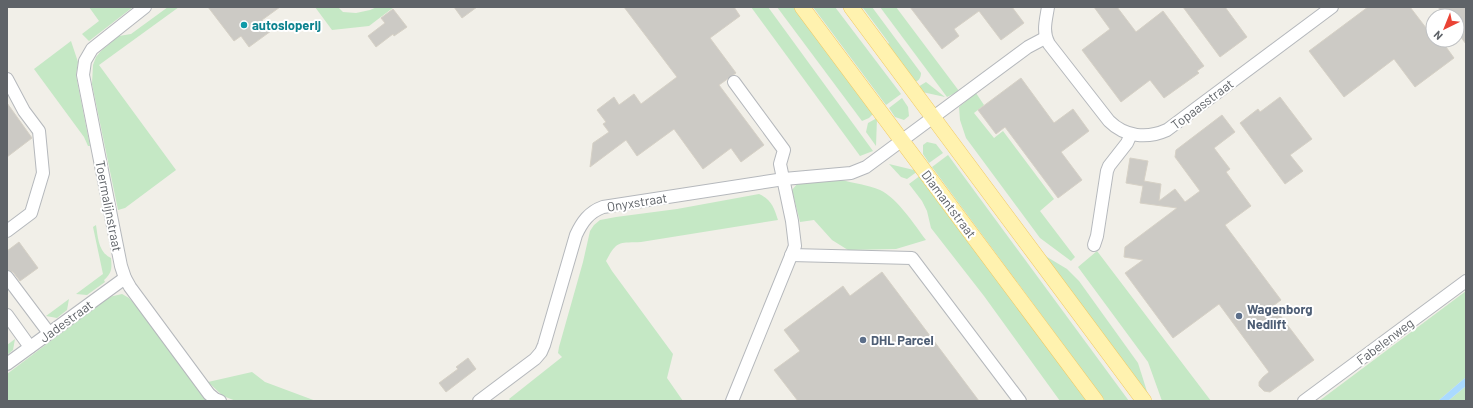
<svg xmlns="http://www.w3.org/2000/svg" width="1473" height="408" viewBox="0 0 1473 408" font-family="Barlow,sans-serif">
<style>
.green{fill:#c5e8c5}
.water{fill:#aadaff}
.building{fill:#cccac5;stroke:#d6d1c6}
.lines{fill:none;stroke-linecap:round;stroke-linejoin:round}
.minor-casing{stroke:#b5b8bc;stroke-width:14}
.major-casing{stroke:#f2c960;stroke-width:16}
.minor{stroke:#fff;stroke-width:12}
.major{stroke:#fff2af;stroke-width:15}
.culture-dot{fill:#0f9aa8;stroke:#fff;stroke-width:1.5}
.service-dot{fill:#5c6f8a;stroke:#fff;stroke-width:1.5}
.labels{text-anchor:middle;stroke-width:4;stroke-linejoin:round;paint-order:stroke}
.culture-label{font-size:13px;font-weight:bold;fill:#0d838f;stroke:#fff;text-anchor:start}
.street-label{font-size:13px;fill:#5f6368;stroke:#fff}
.service-label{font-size:13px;font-weight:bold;fill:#4e5e75;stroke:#fff;text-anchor:start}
</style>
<rect width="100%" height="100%" fill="#f1efe8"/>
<g class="green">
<polygon points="89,7 133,7 89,41 82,34 99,21"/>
<polygon points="168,7 179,7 99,65 176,170 125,208 118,210 92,84 93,65 96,57 101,51 119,36 131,34"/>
<polygon points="315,7 338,7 343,12 356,13 370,10 377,7 394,7 369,26 332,30"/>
<polygon points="751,7 768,7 873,151 860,156"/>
<polygon points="777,7 795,7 874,113 869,118 862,121"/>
<polygon points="813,7 835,7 901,94 886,105"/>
<path d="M854 7H872L921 73C921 79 918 81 912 84L884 47 889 43 863 8 858 12Z"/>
<polygon points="880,7 896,7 959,91 947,97"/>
<polygon points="71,41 78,62 76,75 78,86 90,146 88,146 84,137 34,69"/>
<polygon points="926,82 945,97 913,90"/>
<polygon points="976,93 984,105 974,113 994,138 1003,131 1054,199 1040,211 1075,257 1071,261 1040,238 966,138 960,120 959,107"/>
<polygon points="902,98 908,107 909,116 904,120 895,117 889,108"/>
<polygon points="877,118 876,146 866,132 868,123"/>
<polygon points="927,142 936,144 943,153 929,163 923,154 923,145"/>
<polygon points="948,155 1129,401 1105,401 932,167"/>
<polygon points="889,164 918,171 907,179 901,177"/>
<polygon points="921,175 1088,401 1060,401 984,296 931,228 927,211 922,201 909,184"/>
<path d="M841 180C854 183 868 185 880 190 898 199 914 224 926 240L896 249 848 250 832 240 814 220 800 222 792 190 797 184Z"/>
<path d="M759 194C772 200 774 208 778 220L641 242C619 243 617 240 606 261L612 271 673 354 667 378 683 401H511L509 399 562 357 558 353 559 347 583 262 590 231 594 225 600 220 616 217 677 209Z"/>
<path d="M96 225C98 237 98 252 111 258 112 268 112 273 104 280L105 282 87 295 76 294 103 274 93 227Z"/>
<polygon points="1037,251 1067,269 1079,281 1138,363 1150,401"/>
<polygon points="1097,251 1211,401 1162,401 1148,362 1078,267"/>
<polygon points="1466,291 1466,377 1438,401 1319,401"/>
<polygon points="122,294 129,298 136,306 216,401 7,401 7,374 109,297"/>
<polygon points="69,299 67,310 57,318 46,316"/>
<polygon points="15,339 13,350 7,355 7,345"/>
<polygon points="252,372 265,382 316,401 236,401 223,396 208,382"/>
<polygon points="1466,386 1466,401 1448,401"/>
</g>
<polygon class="water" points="1466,377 1466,386 1448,401 1438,401"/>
<g class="building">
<polygon points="208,7 280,7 262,20 271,31 249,47 241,36 234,41"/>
<polygon points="454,7 477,7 462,18"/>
<polygon points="624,7 734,7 740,16 710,38 736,73 719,85 764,145 741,162 731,148 703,169 674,129 637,156 626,140 590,167 593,143 609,132 603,124 606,122 597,110 614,97 619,105 634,94 641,104 677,77"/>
<polygon points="910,7 1012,7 1024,23 1001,40 979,11 954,29 959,36 942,49"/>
<polygon points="1094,7 1117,7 1136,32 1163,11 1204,66 1197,71 1199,73 1164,98 1150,80 1121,102 1082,50 1110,29"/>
<polygon points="1183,7 1225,7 1247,37 1220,57"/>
<polygon points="1368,7 1410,7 1433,37 1433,40 1441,40 1454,58 1415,87 1394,59 1344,97 1309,51"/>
<polygon points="1438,7 1466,7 1466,44 1457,32 1457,16 1445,16"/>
<polygon points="393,9 407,27 394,36 393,34 376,47 368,36 385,23 381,18"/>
<polygon points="1021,78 1054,123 1073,109 1089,131 1061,152 1082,180 1058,198 1005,127 996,134 978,110"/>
<polygon points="1280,97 1312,139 1290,155 1303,171 1285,184 1240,123 1258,109 1260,112"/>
<polygon points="7,103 32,138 7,157"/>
<polygon points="1222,115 1235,132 1214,148 1230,169 1226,172 1251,206 1225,225 1281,300 1273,306 1314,360 1270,392 1264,391 1259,386 1259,382 1263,377 1269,372 1219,304 1173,338 1125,273 1143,260 1124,257 1125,247 1177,208 1140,203 1143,186 1126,183 1130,158 1148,161 1144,181 1161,184 1159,201 1175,189 1185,202 1200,191 1175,157 1176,150"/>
<polygon points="19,242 38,268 20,281 13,272 7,270 7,251"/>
<polygon points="882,272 979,401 798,401 774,370 800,351 784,330 843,286 850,296"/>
<polygon points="468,358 476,369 446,392 439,383 458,369 456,367"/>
</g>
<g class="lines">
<g class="minor-casing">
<g id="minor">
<polyline points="145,7 92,49 85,61 83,75 121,266 125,278 130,287 209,394 215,399 220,401"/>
<path d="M1048 7C1046 20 1042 32 1049 44L1109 121C1125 137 1147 139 1167 130L1332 7"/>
<polyline points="7,79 24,111 39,131 43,173 31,213 7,231"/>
<polyline points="1094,245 1097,236 1107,171 1109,166 1127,143 1131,134"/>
<polyline points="791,255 912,258 1020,401"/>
<polyline points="7,277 49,333"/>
<polyline points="7,315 30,347"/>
<polyline points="7,364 125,278"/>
<path d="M479 401 535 359 541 352 544 345 576 235C582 222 589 212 603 207L784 179 851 173 866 167 1028 47 1045 38"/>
<polyline points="732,401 795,246 792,221 780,164 784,150 734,82"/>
<polyline points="1304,401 1466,281"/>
</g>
</g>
<g class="major-casing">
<g id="major">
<polyline points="802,7 1096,401"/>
<polyline points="851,7 1144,401"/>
</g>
</g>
<use href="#minor" class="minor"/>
<use href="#major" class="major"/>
</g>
<circle class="culture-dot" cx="244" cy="25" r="4"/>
<g class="service-dot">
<circle cx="1239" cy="316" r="4"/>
<circle cx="863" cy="340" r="4"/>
</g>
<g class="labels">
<g class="culture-label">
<text x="252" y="30">autosloperij</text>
</g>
<g class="street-label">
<text transform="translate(1202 104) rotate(-37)" y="5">Topaasstraat</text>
<text transform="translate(637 202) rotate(-9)" y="5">Onyxstraat</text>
<text transform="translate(949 204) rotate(53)" y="5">Diamantstraat</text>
<text transform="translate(109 206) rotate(79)" y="5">Toermalijnstraat</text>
<text transform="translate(66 321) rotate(-36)" y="5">Jadestraat</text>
<text transform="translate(1385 341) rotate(-37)" y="5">Fabelenweg</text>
</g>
<g class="service-label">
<text x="1247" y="314">Wagenborg<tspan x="1247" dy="15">Nedlift</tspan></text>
<text x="871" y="345">DHL Parcel</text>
</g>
</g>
<rect width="1473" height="408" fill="none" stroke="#5f6368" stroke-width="16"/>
<g transform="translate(1445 28) rotate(223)"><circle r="19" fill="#ffffff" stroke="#bfc1c3"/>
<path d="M0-3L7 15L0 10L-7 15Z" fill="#ea4335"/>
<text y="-6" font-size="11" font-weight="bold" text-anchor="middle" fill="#5f6368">N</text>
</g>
</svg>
